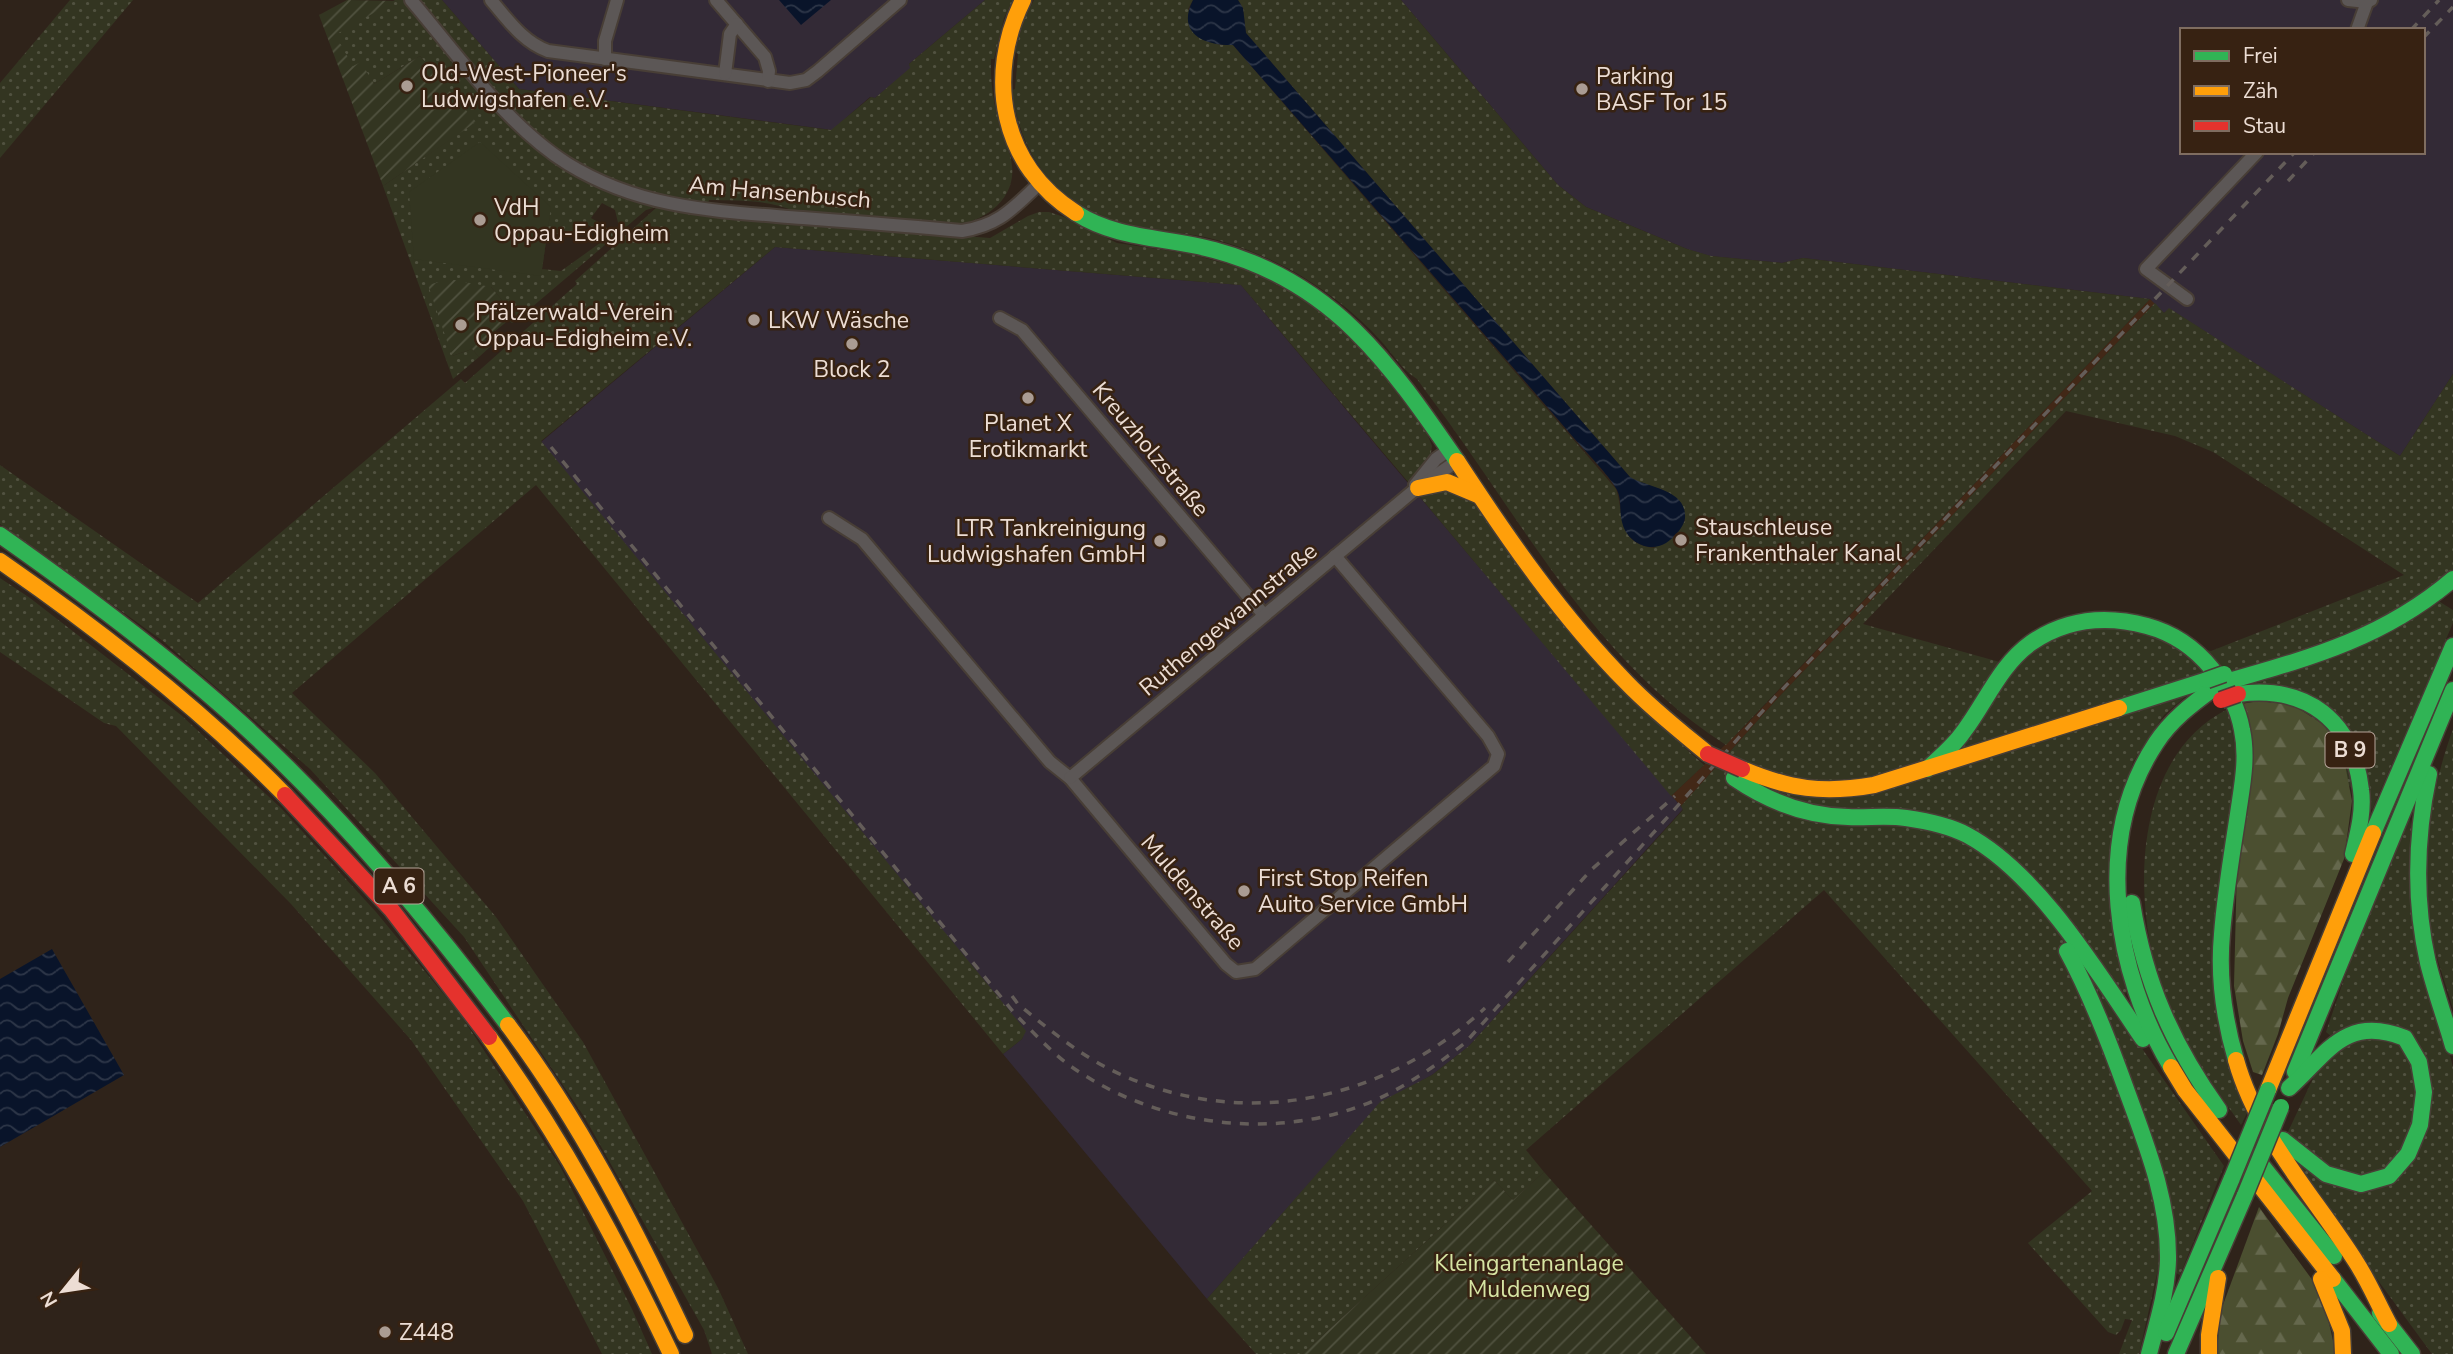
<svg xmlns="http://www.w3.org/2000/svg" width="2453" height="1354" viewBox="0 0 2453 1354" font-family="'Nunito Sans',sans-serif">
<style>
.built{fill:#422817}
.industrial{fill:#332a36;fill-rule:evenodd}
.grass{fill:url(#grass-dots);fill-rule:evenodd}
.forest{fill:url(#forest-firs)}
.park{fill:#333521}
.garden{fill:url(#garden-furrows)}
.water{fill:url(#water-waves)}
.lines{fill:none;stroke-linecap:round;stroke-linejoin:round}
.street-casing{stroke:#483e36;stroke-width:16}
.fast-casing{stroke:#483e36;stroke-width:19}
.slow-casing{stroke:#483e36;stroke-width:19}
.jam-casing{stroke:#483e36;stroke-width:19}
.street{stroke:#5c5756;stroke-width:12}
.fast{stroke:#30b455;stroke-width:16}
.slow{stroke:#ff9f0a;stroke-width:16}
.jam{stroke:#e5322d;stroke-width:16}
.rail{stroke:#645d59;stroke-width:3.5;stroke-dasharray:9 9;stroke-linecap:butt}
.fast-bridge-casing{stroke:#483e36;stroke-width:19;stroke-linecap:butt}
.jam-bridge-casing{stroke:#483e36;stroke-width:19;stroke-linecap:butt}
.fast-bridge{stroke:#30b455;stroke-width:16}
.jam-bridge{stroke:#e5322d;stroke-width:16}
.poi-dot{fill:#aa9c93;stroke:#372212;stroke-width:2.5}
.labels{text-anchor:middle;stroke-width:5;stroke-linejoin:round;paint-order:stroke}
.shield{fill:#372212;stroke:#b6a59a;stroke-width:2}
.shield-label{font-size:21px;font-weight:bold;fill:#ecddd4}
.poi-label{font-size:23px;fill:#ecddd4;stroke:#372212;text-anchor:start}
.street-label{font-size:23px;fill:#ecddd4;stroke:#372212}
.park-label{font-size:23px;fill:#d6e4a3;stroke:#372212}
</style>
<defs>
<pattern id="grass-dots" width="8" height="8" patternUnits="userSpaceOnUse" patternTransform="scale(1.75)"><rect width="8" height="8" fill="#333521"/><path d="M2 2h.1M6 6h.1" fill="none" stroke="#515240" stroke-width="1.8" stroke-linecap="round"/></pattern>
<pattern id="forest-firs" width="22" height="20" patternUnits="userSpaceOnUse" patternTransform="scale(1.75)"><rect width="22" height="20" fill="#4b4f30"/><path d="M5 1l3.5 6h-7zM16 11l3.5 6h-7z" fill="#65684d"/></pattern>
<pattern id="garden-furrows" width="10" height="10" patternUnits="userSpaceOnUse" patternTransform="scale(1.75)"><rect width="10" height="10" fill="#333521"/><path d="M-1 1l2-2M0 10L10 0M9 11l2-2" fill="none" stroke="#515240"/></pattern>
<pattern id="water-waves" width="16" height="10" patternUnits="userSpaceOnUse" patternTransform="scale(1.75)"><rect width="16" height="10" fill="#09142a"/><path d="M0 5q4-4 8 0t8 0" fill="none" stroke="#2d3648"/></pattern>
</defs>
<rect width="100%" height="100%" fill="#2f231a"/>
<polygon class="built" points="2150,299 2155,303 1779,697 1681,806 1671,796 1742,729"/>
<g class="industrial">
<polygon points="442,0 985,0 909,64 911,68 875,98 870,97 832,130 519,89"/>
<path d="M1401 0H2453V374L2400 456 2170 309 2164 313 2150 299 1803 258 1782 263 1710 256 1687 249 1586 207 1558 185ZM2182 30H2423V152H2182Z"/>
<polygon points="775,247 1241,285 1683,809 1469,1046 1432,1075 1380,1103 1207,1299 1003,1054 1022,1039 1025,1031 541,442"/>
</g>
<g class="grass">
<polygon points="70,0 133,0 0,158 0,83"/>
<path d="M395 0H442L519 89 831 130 871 97 875 98 910 68 909 64 985 0H1013L1004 18 994 59H991C990 83 994 106 1001 129 1005 142 1011 153 1012 166 1016 200 983 223 953 225L796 212C769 199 738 201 709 200L707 212 766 221 990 238 1028 216 1039 212H1049L1064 217 1117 243 1191 254 1248 270 1301 296 1325 313 1346 331 1396 387 1427 433 1432 446 1430 459 1409 483 1241 285 775 247 541 441 1026 1031 1022 1039 1003 1054 536 485 292 693 375 773 496 917 583 1042 718 1288 748 1354H712L704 1330 585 1118 464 937 310 769 163 641 0 524V465L198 603 454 385 461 379 465 383 577 284 575 281 657 207 646 210 518 319 491 287 452 356 472 349 479 357 453 379 383 186 475 122 420 56 374 84 353 67 334 35ZM602 203 615 210 619 227 614 232 603 226 600 232 607 238 561 271 542 269 541 276 551 207 547 233 570 235 588 225 594 228 598 222 591 218Z"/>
<path d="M1034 0H1193L1188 9 1219 45 1232 44 1616 489C1625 516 1616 543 1654 548L1685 521C1681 485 1654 492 1630 477L1246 33 1243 8 1238 0H1401L1558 185 1586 207 1687 249 1711 256 1782 263 1803 258 2150 299 1726 745C1602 665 1535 543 1452 427 1441 411 1428 395 1417 379 1402 370 1393 354 1381 341 1355 312 1323 288 1289 269 1263 255 1235 244 1205 237 1183 232 1159 233 1137 229 1065 217 1020 160 1012 90L1015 89 1018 54 1015 52 1023 22Z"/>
<path d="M2155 303 2164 313 2169 308 2400 456 2453 374V569L2405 610 2191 692 2164 715 2133 762 2116 823 2127 992 2111 1004 2224 1166 2180 1275 2159 1265 2139 1354H2119L2132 1320 2125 1319 2121 1330 2116 1335 2108 1332 2028 1243 2092 1191 1824 890 1526 1150 1544 1172 1513 1200 1494 1180 1302 1354H1256L1207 1299 1380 1102 1432 1075 1469 1046 1683 810 1681 806 1779 697ZM2066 411 2175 436 2213 452 2404 575 2211 651 2085 621 2007 664 1863 624Z"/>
<polygon points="1432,489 1467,496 1685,748 1704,765 1671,796 1420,497"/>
<polygon points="0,578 30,598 181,715 281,808 376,912 460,1014 560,1166 632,1309 652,1354 602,1354 523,1201 411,1040 291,904 116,726 104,723 0,652"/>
<polygon points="2440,602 2453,610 2453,623 2372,810 2254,684"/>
<path d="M2228 709 2237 757 2212 939 2248 1111 2241 1125C2213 1085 2183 1043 2163 997 2158 986 2157 973 2154 961 2133 878 2140 752 2228 709Z"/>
<path d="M2453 729V1009C2446 983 2435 957 2431 931 2419 863 2430 792 2453 729Z"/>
<polygon points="2409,813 2445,1037 2453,1067 2453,1354 2432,1354 2297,1170 2287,1134 2315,1074 2342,1045 2326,1032 2345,976"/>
</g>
<g class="forest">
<polygon points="2259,701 2293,705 2324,725 2344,759 2352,801 2344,859 2288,998 2278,1034 2262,1075 2253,1072 2243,1041 2234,986 2241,704"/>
<polygon points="2259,1207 2316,1285 2326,1310 2336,1354 2217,1354 2220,1313"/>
</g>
<polygon class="park" points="480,142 551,207 541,276 414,259 409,192"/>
<g class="garden">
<polygon points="347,0 395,1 335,35 353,66 361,62 374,84 420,56 476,122 383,186 319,15"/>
<polygon points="449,279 491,287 518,319 512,323 509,320 485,339 491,346 479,357 472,349 452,356 428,285"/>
<polygon points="1544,1172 1706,1354 1302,1354 1494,1180 1513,1200"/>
</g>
<g class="water">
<polygon points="779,0 831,0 801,25"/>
<path d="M1193 0H1238L1243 8 1246 33 1630 477C1648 488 1687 489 1685 518 1684 527 1674 538 1666 543 1648 554 1626 541 1622 522 1619 511 1622 500 1617 490 1609 475 1585 451 1573 437 1460 306 1346 175 1233 45 1204 46 1176 33 1193 0Z"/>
<polygon points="52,949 124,1075 0,1147 0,979"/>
</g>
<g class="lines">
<g class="street-casing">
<g id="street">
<path d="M411 0C458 55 506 125 568 164 643 210 719 211 803 218 856 222 909 226 962 231 1000 225 1013 208 1040 183"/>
<path d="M491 0C508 20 523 42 548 51L790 83 806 80 818 71 900 0"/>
<polyline points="716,0 765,57 769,71 768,81"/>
<polyline points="2348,0 2367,2 2371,0"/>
<polyline points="2357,30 2367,2"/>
<polyline points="605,59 605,41 617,0"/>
<polyline points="725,74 730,34 737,24"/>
<polyline points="2187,299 2146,269 2257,152"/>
<polyline points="1000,318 1022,330 1264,615"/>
<polyline points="1415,485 1436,459 1449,450"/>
<polyline points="829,518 862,539 1050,762 1070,778 1226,964 1236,972 1255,969 1494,766 1498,754 1488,736 1335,556"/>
<polyline points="1070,778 1412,492 1457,461"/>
</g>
</g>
<g class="fast-casing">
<g id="fast">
<path d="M1076 213C1118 240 1167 237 1214 250 1334 282 1390 364 1457 461"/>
<path d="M0 535C84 594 166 655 242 724 341 815 427 917 508 1025"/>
<path d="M2229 681C2313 657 2385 637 2453 579"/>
<path d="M2238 694C2307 685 2353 720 2361 790 2364 811 2358 833 2353 854"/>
<polyline points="2119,708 2207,680"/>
<path d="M1927 769C1940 757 1954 746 1964 731 1986 702 2000 665 2031 643 2066 619 2106 615 2147 626 2173 633 2195 648 2212 669 2226 686 2238 707 2242 730 2248 758 2242 786 2238 814 2232 854 2225 894 2222 934 2218 977 2224 1019 2236 1060"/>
<path d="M2429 774C2416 835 2414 901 2428 963 2435 991 2445 1018 2453 1046"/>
<path d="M1734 778C1769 802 1805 816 1848 817 1867 818 1887 815 1906 818 1927 821 1948 825 1967 835 2038 873 2098 973 2143 1039"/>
<polyline points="2373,833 2453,646"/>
<path d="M2132 903C2145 983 2172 1044 2219 1110"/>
<path d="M2067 951C2091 995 2109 1042 2126 1089 2146 1144 2169 1200 2168 1260 2167 1292 2157 1323 2149 1354"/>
<path d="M2171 1067C2115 973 2092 840 2156 743 2171 720 2192 704 2214 688"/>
<polyline points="2295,1072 2453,690"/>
<path d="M2283 1140 2326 1174 2361 1184 2389 1176 2408 1154 2420 1125 2424 1092 2419 1062 2405 1038C2345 1014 2327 1054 2289 1088"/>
<polyline points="2255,1157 2334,1256"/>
<polyline points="2333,1279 2391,1354"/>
<polyline points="2380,1313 2412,1354"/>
<polyline points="2166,1333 2232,1178"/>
<polyline points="2176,1354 2245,1195"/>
</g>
</g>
<g class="slow-casing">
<g id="slow">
<path d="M1023 0C985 77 1001 166 1076 213"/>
<path d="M1457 461C1508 539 1561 616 1627 683 1652 709 1680 731 1708 754"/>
<polyline points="1418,488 1447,482 1478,495"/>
<path d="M0 561C101 631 199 707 285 795"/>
<path d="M1742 769C1789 789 1823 794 1874 785L2119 708"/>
<path d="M508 1025C580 1121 634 1227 685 1335"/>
<path d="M489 1037C561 1137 618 1243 671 1354"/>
<path d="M2236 1060C2257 1136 2315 1197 2356 1262 2369 1282 2378 1304 2389 1324"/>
<polyline points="2171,1067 2185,1090 2333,1279"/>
<polyline points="2268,1090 2373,833"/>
<polyline points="2321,1279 2342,1331 2343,1354"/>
<polyline points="2209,1354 2209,1335 2218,1278"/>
</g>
</g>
<g class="jam-casing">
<polyline id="jam" points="285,795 391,909 489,1037"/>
</g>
<use href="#street" class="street"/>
<use href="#fast" class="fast"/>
<use href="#slow" class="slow"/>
<use href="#jam" class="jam"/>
<g class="rail">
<polyline points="2411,30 2439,0"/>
<polyline points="2423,38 2453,7"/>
<polyline points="2288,181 2315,152"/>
<path d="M551 447 1015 1014C1032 1031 1049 1050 1069 1065 1157 1128 1281 1143 1380 1098 1411 1083 1438 1064 1465 1043L1777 695 2295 152"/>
<polyline points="1508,962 1591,870 1675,796"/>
<path d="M1012 996 1018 1004C1053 1033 1087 1061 1129 1078 1254 1130 1388 1098 1485 1008"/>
</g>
<g class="fast-bridge-casing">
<g id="fast-bridge">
<polyline points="2207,680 2224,674"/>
<polyline points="2232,1178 2268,1090"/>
<polyline points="2245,1195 2281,1107"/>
</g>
</g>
<g class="jam-bridge-casing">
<g id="jam-bridge">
<polyline points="2221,700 2238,694"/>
<polyline points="1708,754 1742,769"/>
</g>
</g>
<use href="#fast-bridge" class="fast-bridge"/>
<use href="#jam-bridge" class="jam-bridge"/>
</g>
<g class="poi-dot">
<circle cx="407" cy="86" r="7"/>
<circle cx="1582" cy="89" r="7"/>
<circle cx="480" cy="220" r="7"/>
<circle cx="754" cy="320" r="7"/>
<circle cx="461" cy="325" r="7"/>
<circle cx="852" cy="344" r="7"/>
<circle cx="1028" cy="398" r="7"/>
<circle cx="1681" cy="540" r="7"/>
<circle cx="1160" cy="541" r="7"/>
<circle cx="1244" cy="891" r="7"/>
<circle cx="385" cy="1332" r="7"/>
</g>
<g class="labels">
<g class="shield">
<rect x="2325.5" y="732.5" width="49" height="35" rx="5"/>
<rect x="374.5" y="868.5" width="49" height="35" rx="5"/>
</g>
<g class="shield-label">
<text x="2350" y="757">B 9</text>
<text x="399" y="893">A 6</text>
</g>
<g class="poi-label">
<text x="421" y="81">Old-West-Pioneer's<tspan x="421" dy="26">Ludwigshafen e.V.</tspan></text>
<text x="1596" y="84">Parking<tspan x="1596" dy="26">BASF Tor 15</tspan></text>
<text x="494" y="215">VdH<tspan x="494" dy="26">Oppau-Edigheim</tspan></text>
<text x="475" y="320">Pfälzerwald-Verein<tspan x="475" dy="26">Oppau-Edigheim e.V.</tspan></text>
<text x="768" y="328">LKW Wäsche</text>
<text x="852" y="377" text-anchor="middle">Block 2</text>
<text x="1028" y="431" text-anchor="middle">Planet X<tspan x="1028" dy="26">Erotikmarkt</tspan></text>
<text x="1695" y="535">Stauschleuse<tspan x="1695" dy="26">Frankenthaler Kanal</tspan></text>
<text x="1146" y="536" text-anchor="end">LTR Tankreinigung<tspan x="1146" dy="26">Ludwigshafen GmbH</tspan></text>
<text x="1258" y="886">First Stop Reifen<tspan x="1258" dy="26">Auito Service GmbH</tspan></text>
<text x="399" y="1340">Z448</text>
</g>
<g class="street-label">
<text transform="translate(780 192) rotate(5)" y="8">Am Hansenbusch</text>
<text transform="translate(1151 449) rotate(50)" y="8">Kreuzholzstraße</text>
<text transform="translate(1228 619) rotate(-40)" y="8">Ruthengewannstraße</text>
<text transform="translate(1193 892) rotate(49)" y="8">Muldenstraße</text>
</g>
<g class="park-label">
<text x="1529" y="1271">Kleingartenanlage<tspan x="1529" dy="26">Muldenweg</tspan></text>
</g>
</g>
<rect x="2180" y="28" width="245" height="126" fill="#372212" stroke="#7f6d60" stroke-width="2"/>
<rect x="2194" y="51" width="35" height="10" fill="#30b455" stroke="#7f6d60" stroke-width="2"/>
<text x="2243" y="63" font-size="21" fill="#ecddd4">Frei</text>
<rect x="2194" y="86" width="35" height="10" fill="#ff9f0a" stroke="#7f6d60" stroke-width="2"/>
<text x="2243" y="98" font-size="21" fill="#ecddd4">Zäh</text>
<rect x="2194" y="121" width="35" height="10" fill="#e5322d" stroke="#7f6d60" stroke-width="2"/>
<text x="2243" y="133" font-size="21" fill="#ecddd4">Stau</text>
<g transform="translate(63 1291) rotate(240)" stroke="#372212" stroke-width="5" paint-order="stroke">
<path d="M0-5L12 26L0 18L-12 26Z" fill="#ecddd4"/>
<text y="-10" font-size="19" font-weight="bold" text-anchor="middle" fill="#ecddd4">N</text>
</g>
</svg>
